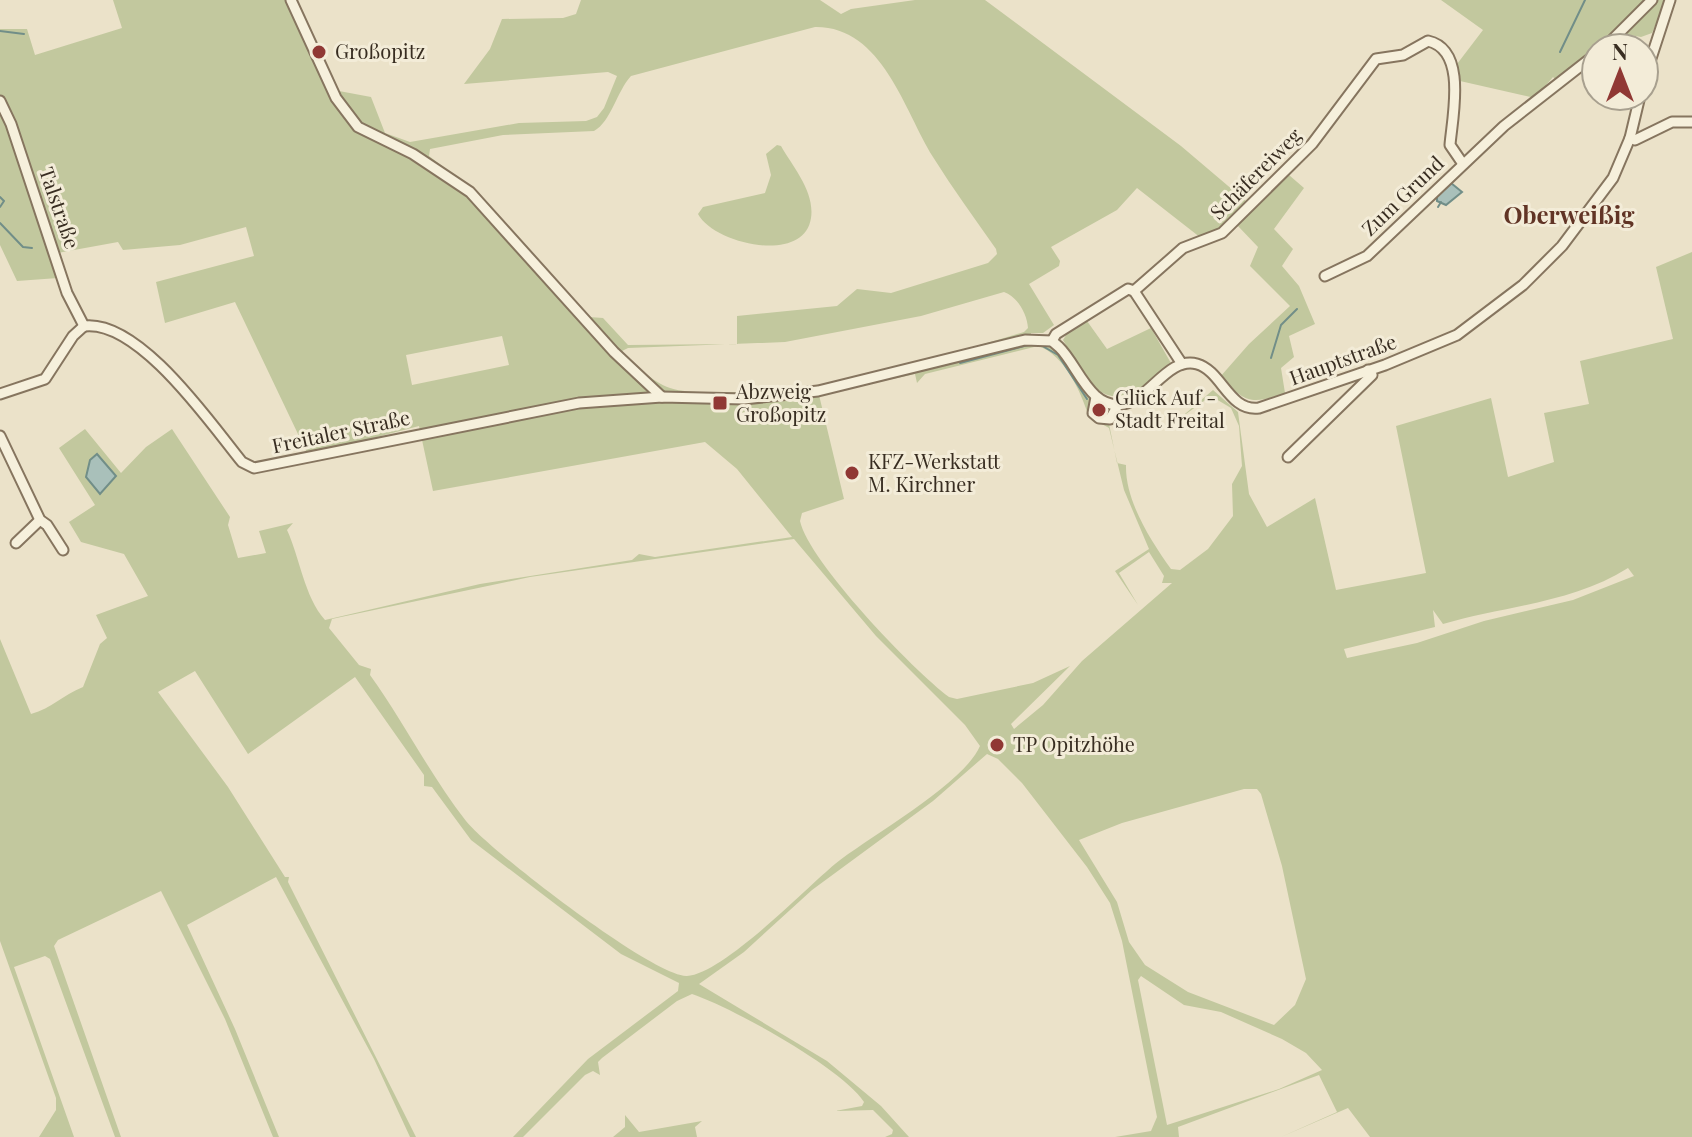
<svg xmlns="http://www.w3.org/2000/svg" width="1692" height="1137" viewBox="0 0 1692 1137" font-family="'Playfair Display',serif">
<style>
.green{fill:#c2c89e;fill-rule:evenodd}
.water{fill:#a9c0ba;stroke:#718e88;stroke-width:2}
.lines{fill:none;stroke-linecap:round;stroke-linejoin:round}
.stream{stroke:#718e88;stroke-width:2}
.minor-casing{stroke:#86755f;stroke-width:13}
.minor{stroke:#f6f0dc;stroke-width:9}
.poi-dot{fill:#903834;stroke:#f3ecd8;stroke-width:3}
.labels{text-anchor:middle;stroke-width:6;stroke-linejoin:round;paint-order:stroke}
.poi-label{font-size:20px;fill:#382d21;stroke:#f3ecd8;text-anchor:start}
.street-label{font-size:20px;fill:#382d21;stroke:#f3ecd8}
.quarter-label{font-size:24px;font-weight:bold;fill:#613425;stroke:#f3ecd8}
</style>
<rect width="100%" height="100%" fill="#ebe2c9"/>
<g class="green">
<path d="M113 0H297L339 91 371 97 385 133 410 142 519 123 586 121 597 117 604 108 617 76 608 72 464 84 490 49 502 19 563 18 576 14 581 0H820L841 14 851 9 915 0H985L1181 146 1247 202 1214 233 1201 238 1137 188 1117 210 1051 247 1060 261 1059 266 1029 284 1054 325 1043 333H1031V342L1047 344 1060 353 1090 395V416L1095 421 1109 424 1117 463 1126 465C1125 501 1151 541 1171 569L1180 570 1208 549 1233 516 1232 484 1242 466 1239 426 1231 408 1211 396 1179 419 1213 390 1238 412 1249 494 1267 527 1315 498 1336 590 1426 573 1396 426 1491 398 1508 477 1554 462 1544 413 1589 404 1580 361 1673 339 1656 267 1692 252V1137H1370L1348 1108 1281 1137 1337 1112 1319 1075 1178 1127 1179 1137H1115L1151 1131 1157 1117 1122 941 1110 903 1087 867 1022 783 998 759 987 754 933 801 812 890 744 952 699 984 827 1061 881 1106 909 1137H885L892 1134 893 1130 873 1110 835 1111 862 1106 864 1102C842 1068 731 1007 692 994L677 1001 602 1058 598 1062 600 1075 593 1071 585 1075 523 1137H513L588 1059 678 991 679 983 621 954 471 840 432 787 424 786V775L355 677 248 754 195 671 158 692 228 787 285 877H289L288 882 416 1137H410L374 1059 276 877 187 925 235 1029 279 1137H273L225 1019 161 891 58 940 54 946 121 1137H115L50 959 45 956 14 967 74 1137H39L56 1110V1098L0 941V639L31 714C52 708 63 695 83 687L100 644 107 638 96 615 148 596 124 554 81 542 69 522 95 505 59 448 85 429 121 473 146 447 172 429 230 517 228 525 238 558 266 553 259 531 293 523 287 530C300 558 304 596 325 620L480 584 632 560 639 554 655 557 792 537 737 469 705 442 433 491 419 426 308 455 235 302 165 323 156 282 254 256 246 227 180 245 123 250 118 242 52 254 58 278 17 281 0 245V29H27L35 55 122 28ZM815 27C882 26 904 110 933 157 953 189 975 219 996 249L997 254 988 263 891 293 857 289 837 306 737 316V344L628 345 603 318 589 317 476 192 429 156 430 149 503 135 594 131C611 122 617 91 631 76ZM1004 292C1018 297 1027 314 1028 328L1024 332C925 361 823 395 719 392 703 392 686 393 670 388 652 382 635 364 622 351L628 348 785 342 921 316ZM502 336 509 365 412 385 406 355ZM1038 346C1065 355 1081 392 1089 417L1109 428 1124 490 1149 549 1115 571 1138 605 1119 573 1149 552 1164 576 1162 583H1172L1082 661 1043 705 1014 729 1011 724 1070 666 1033 683 957 699 949 697C913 670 809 562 800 521L802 513 844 499 819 395 915 374 917 383 925 374ZM794 539 876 636 965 725 980 746C964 784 870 836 835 864 805 889 723 974 687 976 655 978 489 850 466 821 430 775 404 722 370 675L371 669 359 665 329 628 332 619 341 617 530 577ZM1628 568 1634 576 1573 600 1484 621 1417 643 1347 658 1344 649 1435 627 1433 610 1443 624C1504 606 1573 603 1628 568ZM1244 789H1257L1261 794 1282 866 1306 979 1295 1005 1274 1025 1188 992 1145 965 1129 942 1117 902 1079 840 1122 823ZM1141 976 1184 1005 1221 1012 1282 1039 1306 1053 1322 1070 1279 1089 1167 1125 1138 980Z"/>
<polygon points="1441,0 1648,0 1558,82 1553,77 1535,98 1460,81 1454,68 1483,30"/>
<polygon points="1657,0 1666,0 1652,33 1641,37 1630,35 1618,48 1608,48"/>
<path d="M777 145 781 146C793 167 815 192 811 218 804 265 714 244 698 214L703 207 765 193 771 175 766 154Z"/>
<path d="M1289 175 1304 188 1274 229 1293 249 1282 266 1299 286 1315 324 1289 336 1294 357 1281 368 1285 393C1251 405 1246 403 1220 377L1249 344 1290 306 1250 266 1258 247 1237 225 1269 190Z"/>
<path d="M1087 321 1107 349 1151 328 1172 365C1110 414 1101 405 1063 340L1068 332Z"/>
<polygon points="625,1115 639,1132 702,1121 695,1127 697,1137 613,1137 625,1127"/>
</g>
<g class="water">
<polygon points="1451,183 1462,192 1446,205 1437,201 1437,196"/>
<polygon points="97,454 116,476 100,494 86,477 90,460"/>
</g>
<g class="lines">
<g class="stream">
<polyline points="0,31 24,34"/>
<polyline points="1560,52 1585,0"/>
<polyline points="0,197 4,201 0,207"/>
<polyline points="1438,207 1441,202"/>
<polyline points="0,223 23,247 32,248"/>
<polyline points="1039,344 1058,355 1087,399"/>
<polyline points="1271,358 1281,325 1297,309"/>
<polyline points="960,363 1028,345"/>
</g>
<g class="minor-casing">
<g id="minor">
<polyline points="291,0 336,98 358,127 413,154 470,192 614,352 662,397"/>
<polyline points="1604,48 1652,0"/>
<polyline points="1644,80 1670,0"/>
<polyline points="0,101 11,124 67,293 84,326"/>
<polyline points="1630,138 1635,140 1672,122 1692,122"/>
<polyline points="1325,276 1367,256 1504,126 1596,54"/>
<path d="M1134 291 1183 248 1222 233 1312 144 1376 59 1403 55 1428 41C1468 50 1452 118 1450 145L1463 164"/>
<polyline points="1134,291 1182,364"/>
<path d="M84 326C139 319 211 424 242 462L254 468 579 403 662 397 744 399 818 391 1025 340 1052 341 1059 347C1078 365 1090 411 1124 404 1150 398 1169 356 1197 364 1222 371 1229 412 1259 408L1385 365 1457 335 1523 285 1562 246 1613 178 1630 138 1640 96"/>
<polyline points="1052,341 1056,334 1128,289 1134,291"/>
<polyline points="0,394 45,379 73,336 84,326"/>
<polyline points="1096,397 1093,413 1099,418 1110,419 1118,405"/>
<polyline points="0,436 40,520 47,525 63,550"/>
<polyline points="1288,457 1372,375 1368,370"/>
<polyline points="16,543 40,520"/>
</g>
</g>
<use href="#minor" class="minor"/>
</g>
<g class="poi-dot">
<circle cx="319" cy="52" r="8"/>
<rect x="712" y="395" width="16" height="16" rx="4"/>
<circle cx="1099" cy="410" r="8"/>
<circle cx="852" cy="473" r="8"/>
<circle cx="997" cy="745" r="8"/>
</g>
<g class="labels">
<g class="poi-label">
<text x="335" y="59">Großopitz</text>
<text x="736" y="399">Abzweig<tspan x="736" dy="23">Großopitz</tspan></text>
<text x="1115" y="405">Glück Auf -<tspan x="1115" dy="23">Stadt Freital</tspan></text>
<text x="868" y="469">KFZ-Werkstatt<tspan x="868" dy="23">M. Kirchner</tspan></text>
<text x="1013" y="752">TP Opitzhöhe</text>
</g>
<g class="street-label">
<text transform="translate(1256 174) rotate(-45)" y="7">Schäfereiweg</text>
<text transform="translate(1403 196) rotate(-44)" y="7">Zum Grund</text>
<text transform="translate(59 208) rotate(71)" y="7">Talstraße</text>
<text transform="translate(1343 360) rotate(-20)" y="7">Hauptstraße</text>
<text transform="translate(341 432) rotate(-12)" y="7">Freitaler Straße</text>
</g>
<g class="quarter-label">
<text x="1569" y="224">Oberweißig</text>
</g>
</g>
<g transform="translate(1620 72)"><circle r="38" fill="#f3ecd8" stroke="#a8a08f" stroke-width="2"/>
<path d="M0-6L14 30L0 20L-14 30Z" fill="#903834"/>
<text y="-12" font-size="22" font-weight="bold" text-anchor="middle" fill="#382d21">N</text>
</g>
</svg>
